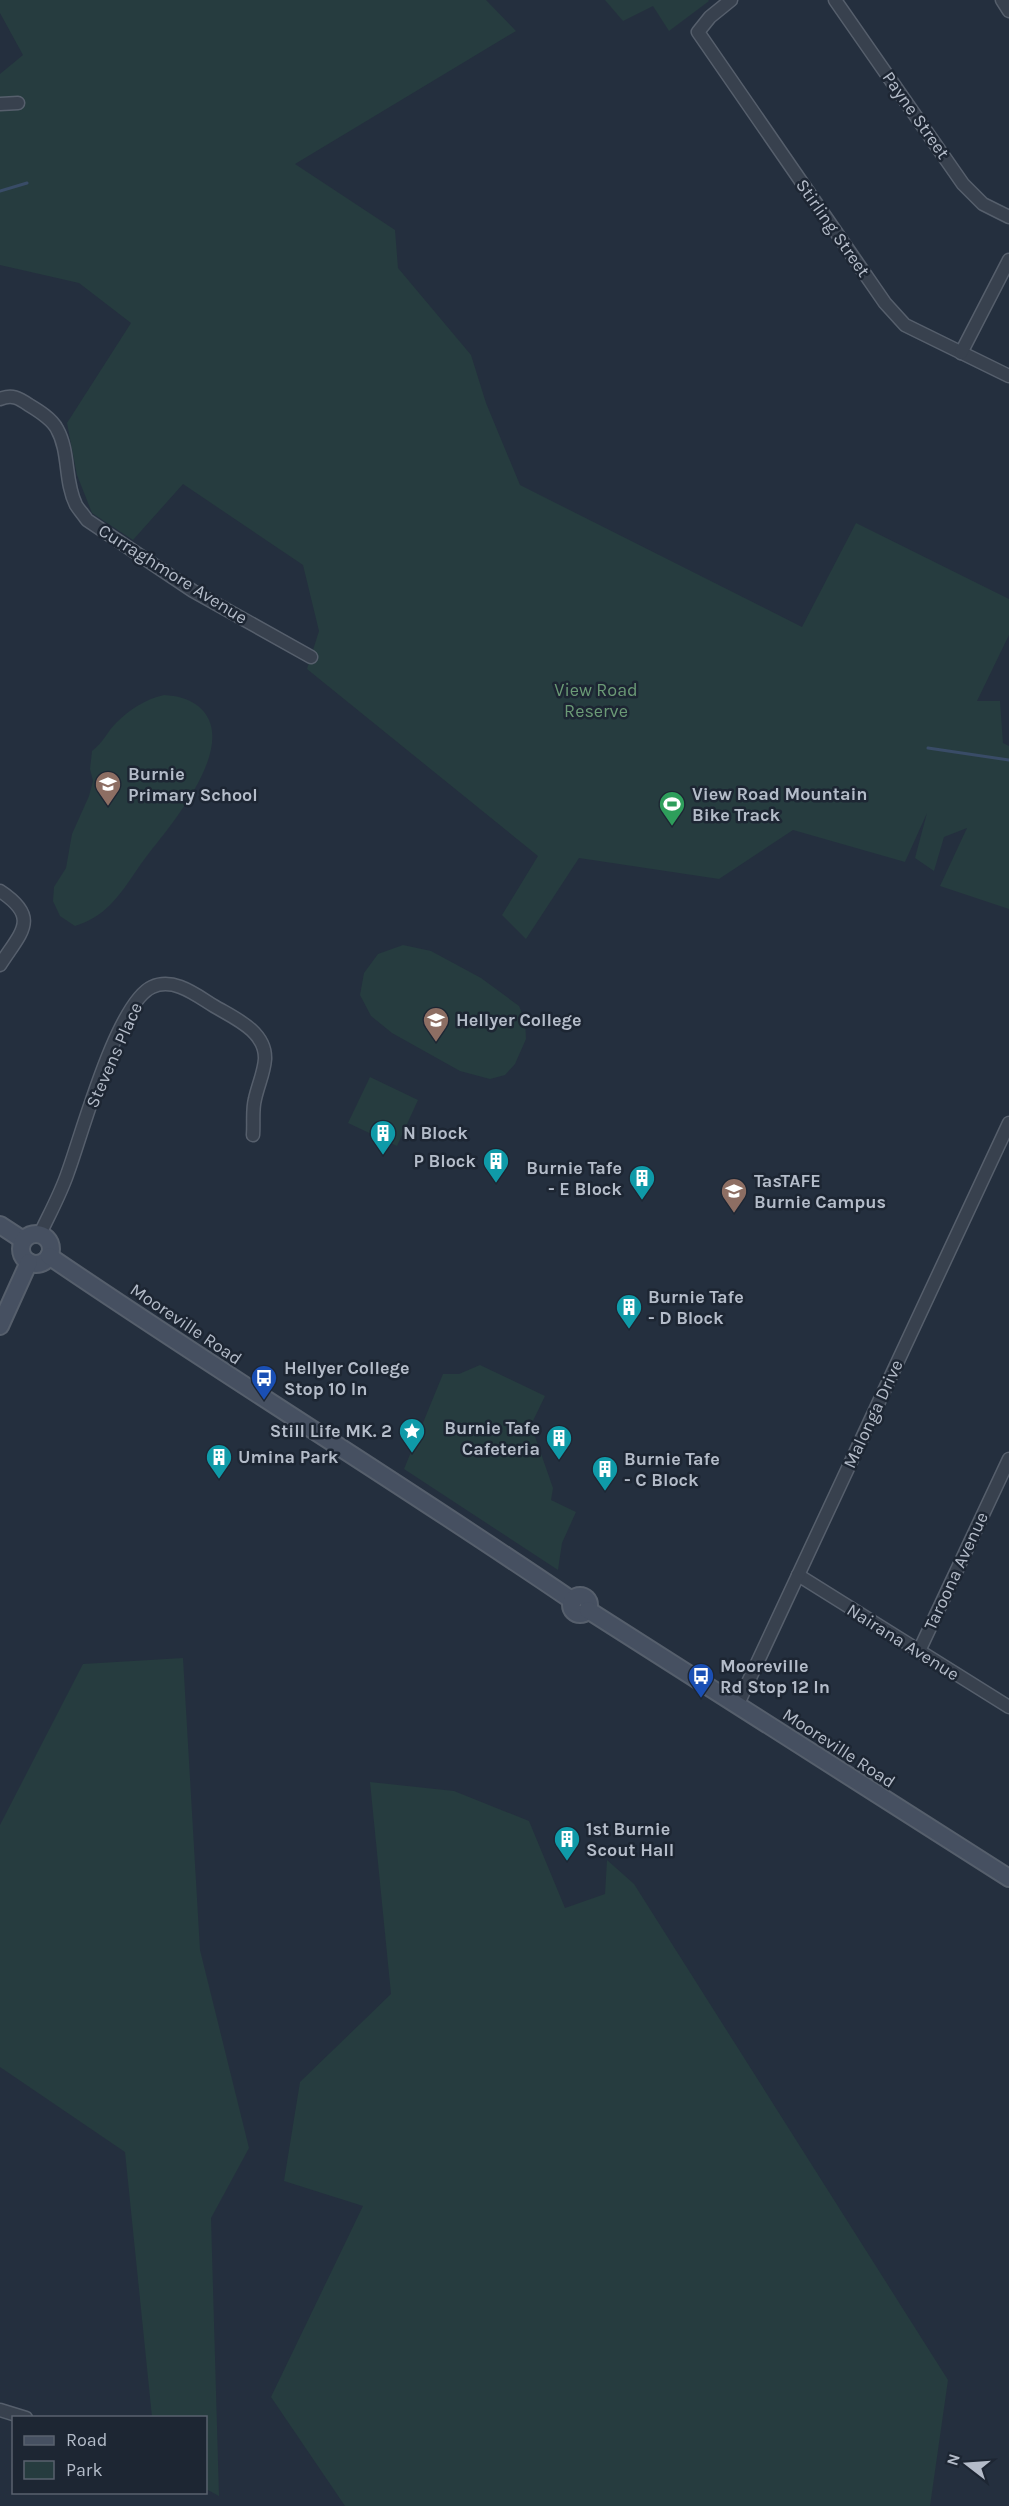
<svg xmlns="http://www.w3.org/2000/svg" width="1009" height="2506" viewBox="0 0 1009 2506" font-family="Karla,sans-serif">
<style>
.green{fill:#263c3f}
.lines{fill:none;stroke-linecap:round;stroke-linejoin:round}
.stream{stroke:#394c67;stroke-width:3}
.minor-casing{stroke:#565f6c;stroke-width:15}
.secondary-casing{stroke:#565f6c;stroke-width:20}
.minor{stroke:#38414e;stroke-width:12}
.secondary{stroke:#465061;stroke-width:16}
.labels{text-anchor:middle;stroke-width:5;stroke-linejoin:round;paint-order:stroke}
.street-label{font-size:18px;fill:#b4bcc9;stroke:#1d2633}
.park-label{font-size:18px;fill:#6b9a76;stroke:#1d2633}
.poi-label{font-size:18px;font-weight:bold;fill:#b4bcc9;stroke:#1d2633;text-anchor:start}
</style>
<rect width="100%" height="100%" fill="#242f3e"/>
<g class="green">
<polygon points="0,0 486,0 516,31 295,164 395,230 398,268 471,355 486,403 520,485 802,627 856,523 1009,599 1009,635 977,701 1000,701 1003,743 1009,746 1009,909 940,886 967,828 944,837 934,871 915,858 927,813 905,862 793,830 719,879 579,858 526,939 502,915 538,856 307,669 319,631 303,565 183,484 133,540 92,513 77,475 67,423 131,323 79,283 0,265 0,74 23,55 0,13"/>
<polygon points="605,0 708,0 709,1 669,31 653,6 623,21"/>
<path d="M164 695C178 696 187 698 198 706 243 742 170 826 146 857 134 873 124 891 110 905 100 915 88 922 75 926L60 916 53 901 54 887 66 868 72 834 89 796 93 781 90 769 92 751C103 743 107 732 116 723 130 709 146 699 164 695Z"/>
<polygon points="403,945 431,951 481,978 519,1006 525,1020 526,1039 515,1064 505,1075 490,1079 460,1071 392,1033 371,1016 360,995 364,973 378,954"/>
<polygon points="370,1077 418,1100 397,1146 348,1123"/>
<polygon points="480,1365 545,1396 531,1425 553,1488 551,1500 576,1512 562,1543 558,1570 404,1469 443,1374 459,1374"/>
<polygon points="183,1658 200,1950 249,2148 211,2218 219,2496 206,2489 206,2418 152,2417 125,2152 0,2067 0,1825 83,1664"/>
<polygon points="370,1782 454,1791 529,1821 565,1908 605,1894 607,1860 634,1884 948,2380 930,2506 345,2506 271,2397 363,2206 284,2181 300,2082 391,1994"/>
</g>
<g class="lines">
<g class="stream">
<polyline points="0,191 27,183"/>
<polyline points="928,748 1009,760"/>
</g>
<g class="minor-casing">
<g id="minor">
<polyline points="731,0 710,17 698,32 885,303 905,325 1009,376"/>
<polyline points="835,0 963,184 983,204 1009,217"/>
<polyline points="1002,0 1009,11"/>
<polyline points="0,104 18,103"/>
<polyline points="961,353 1009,260"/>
<path d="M0 399C12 394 19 398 29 405 39 411 52 419 57 429 70 452 64 481 76 505 79 510 84 515 87 520L193 591 311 657"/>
<path d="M0 891C41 918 21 932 0 965"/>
<path d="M40 1234C50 1213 61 1193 68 1172 82 1134 117 1003 152 987 174 977 196 995 214 1006 234 1018 266 1031 265 1059 264 1073 258 1085 255 1099 252 1110 254 1123 253 1135"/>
<polyline points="798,1575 1009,1707"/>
<polyline points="919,1651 1009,1459"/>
<polyline points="737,1706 1009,1123"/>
<polyline points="0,2410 26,2418"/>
</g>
</g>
<g class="secondary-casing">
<g id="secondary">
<polyline points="0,1225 23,1240"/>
<circle cx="36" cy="1249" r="15"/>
<path d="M49 1256C222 1374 400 1483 573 1601"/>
<polyline points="0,1326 29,1262"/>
<circle cx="580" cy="1605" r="9"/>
<polyline points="588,1610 1009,1878"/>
</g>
</g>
<use href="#minor" class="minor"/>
<use href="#secondary" class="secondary"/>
</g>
<defs>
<g id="school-pin" transform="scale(1.35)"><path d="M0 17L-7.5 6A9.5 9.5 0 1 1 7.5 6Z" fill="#8d6e63" stroke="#1d2633"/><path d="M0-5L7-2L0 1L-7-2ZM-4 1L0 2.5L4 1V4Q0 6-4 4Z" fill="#fff"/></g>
<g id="stadium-pin" transform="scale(1.35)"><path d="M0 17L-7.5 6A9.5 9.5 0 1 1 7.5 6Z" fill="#2e9e5b" stroke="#1d2633"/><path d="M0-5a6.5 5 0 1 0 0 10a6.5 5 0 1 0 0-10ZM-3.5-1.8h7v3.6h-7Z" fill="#fff"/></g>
<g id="university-pin" transform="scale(1.35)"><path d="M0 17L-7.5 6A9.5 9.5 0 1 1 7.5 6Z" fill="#8d6e63" stroke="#1d2633"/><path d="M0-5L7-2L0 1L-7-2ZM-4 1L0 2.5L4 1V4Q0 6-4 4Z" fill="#fff"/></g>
<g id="building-pin" transform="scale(1.35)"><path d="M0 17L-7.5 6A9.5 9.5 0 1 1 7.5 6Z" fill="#0f9aa8" stroke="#1d2633"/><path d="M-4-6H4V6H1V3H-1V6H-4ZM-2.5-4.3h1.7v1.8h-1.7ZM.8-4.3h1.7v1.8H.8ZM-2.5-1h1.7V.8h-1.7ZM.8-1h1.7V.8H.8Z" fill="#fff"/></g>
<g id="bus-pin" transform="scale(1.35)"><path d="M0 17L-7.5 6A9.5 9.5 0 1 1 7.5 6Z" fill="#1a4fb4" stroke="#1d2633"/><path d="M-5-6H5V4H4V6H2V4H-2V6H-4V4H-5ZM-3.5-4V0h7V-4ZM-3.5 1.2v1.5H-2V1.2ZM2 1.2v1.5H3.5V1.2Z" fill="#fff"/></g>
<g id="sight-pin" transform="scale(1.35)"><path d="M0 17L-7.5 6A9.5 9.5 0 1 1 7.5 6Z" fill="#0f9aa8" stroke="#1d2633"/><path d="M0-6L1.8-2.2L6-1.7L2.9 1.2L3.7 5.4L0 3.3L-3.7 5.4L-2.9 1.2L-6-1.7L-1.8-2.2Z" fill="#fff"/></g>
</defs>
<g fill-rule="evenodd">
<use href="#school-pin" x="108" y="784"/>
<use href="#stadium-pin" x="672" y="804"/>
<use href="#university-pin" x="436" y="1020"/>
<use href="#building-pin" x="383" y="1133"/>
<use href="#building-pin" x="496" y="1161"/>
<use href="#building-pin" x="642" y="1178"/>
<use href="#university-pin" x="734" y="1191"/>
<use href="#building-pin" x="629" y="1307"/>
<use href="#bus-pin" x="264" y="1378"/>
<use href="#sight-pin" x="412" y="1431"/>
<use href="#building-pin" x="559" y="1438"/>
<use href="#building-pin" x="219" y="1457"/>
<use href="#building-pin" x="605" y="1469"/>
<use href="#bus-pin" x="701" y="1676"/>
<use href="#building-pin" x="567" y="1839"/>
</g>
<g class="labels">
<g class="street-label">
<text transform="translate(916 115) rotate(55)" y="6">Payne Street</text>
<text transform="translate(833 228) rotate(55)" y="6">Stirling Street</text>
<text transform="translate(173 574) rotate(32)" y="6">Curraghmore Avenue</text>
<text transform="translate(114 1055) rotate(-66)" y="6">Stevens Place</text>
<text transform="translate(186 1324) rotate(34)" y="6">Mooreville Road</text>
<text transform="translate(873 1414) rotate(-65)" y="6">Malonga Drive</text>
<text transform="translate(956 1571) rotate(-65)" y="6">Taroona Avenue</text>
<text transform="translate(903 1642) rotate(32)" y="6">Nairana Avenue</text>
<text transform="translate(839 1748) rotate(33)" y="6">Mooreville Road</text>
</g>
<g class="park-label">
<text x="596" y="696">View Road<tspan x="596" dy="21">Reserve</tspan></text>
</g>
<g class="poi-label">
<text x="128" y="780">Burnie<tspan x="128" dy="21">Primary School</tspan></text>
<text x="692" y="800">View Road Mountain<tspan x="692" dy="21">Bike Track</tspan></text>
<text x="456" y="1026">Hellyer College</text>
<text x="403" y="1139">N Block</text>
<text x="476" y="1167" text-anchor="end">P Block</text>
<text x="622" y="1174" text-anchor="end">Burnie Tafe<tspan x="622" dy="21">- E Block</tspan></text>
<text x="754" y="1187">TasTAFE<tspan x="754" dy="21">Burnie Campus</tspan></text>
<text x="648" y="1303">Burnie Tafe<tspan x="648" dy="21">- D Block</tspan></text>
<text x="284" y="1374">Hellyer College<tspan x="284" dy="21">Stop 10 In</tspan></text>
<text x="540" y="1434" text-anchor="end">Burnie Tafe<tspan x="540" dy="21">Cafeteria</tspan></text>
<text x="392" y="1437" text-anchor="end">Still Life MK. 2</text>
<text x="238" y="1463">Umina Park</text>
<text x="624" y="1465">Burnie Tafe<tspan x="624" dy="21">- C Block</tspan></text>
<text x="720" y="1672">Mooreville<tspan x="720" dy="21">Rd Stop 12 In</tspan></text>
<text x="586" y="1835">1st Burnie<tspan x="586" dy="21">Scout Hall</tspan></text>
</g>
</g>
<rect x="12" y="2416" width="195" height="78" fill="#1d2633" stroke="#59626f" stroke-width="1.5"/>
<rect x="24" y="2436" width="30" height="9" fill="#465061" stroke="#59626f" stroke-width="1.5"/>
<text x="66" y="2446" font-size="18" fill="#b4bcc9">Road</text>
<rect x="24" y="2461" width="30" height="18" fill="#263c3f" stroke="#59626f" stroke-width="1.5"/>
<text x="66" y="2476" font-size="18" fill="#b4bcc9">Park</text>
<g transform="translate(967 2464) rotate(287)" stroke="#1d2633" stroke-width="4.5" paint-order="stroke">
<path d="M0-4.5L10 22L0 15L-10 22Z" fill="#b4bcc9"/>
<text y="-9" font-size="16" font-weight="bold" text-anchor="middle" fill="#b4bcc9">N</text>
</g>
</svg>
